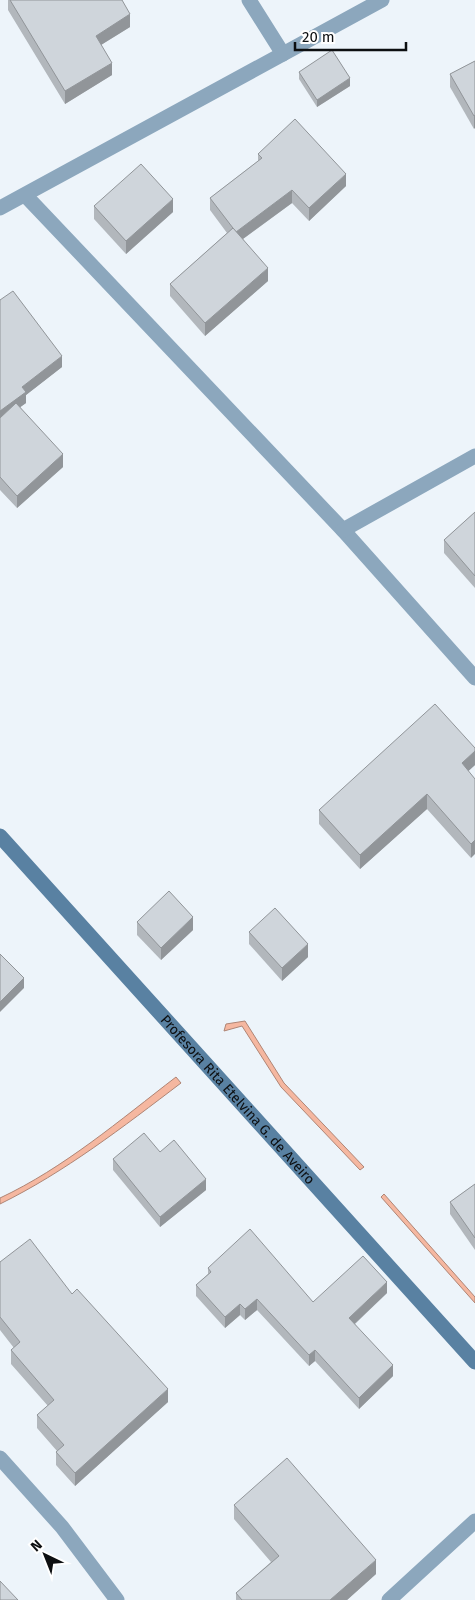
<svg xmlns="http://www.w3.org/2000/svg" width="475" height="1600" viewBox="0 0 475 1600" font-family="'Fira Sans',sans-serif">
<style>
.water{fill:#f5b7a0;stroke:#af8575}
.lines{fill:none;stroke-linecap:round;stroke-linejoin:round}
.street{stroke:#8ca7bd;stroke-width:15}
.secondary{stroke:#5981a2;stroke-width:15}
.wall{fill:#b2b7bc}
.shaded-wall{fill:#919599}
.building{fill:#cfd5db;stroke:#919599}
.labels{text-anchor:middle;stroke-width:4;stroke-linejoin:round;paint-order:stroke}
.street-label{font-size:14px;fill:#0d0f11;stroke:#fff}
</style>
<rect width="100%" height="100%" fill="#edf4fa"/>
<g class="water">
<polygon points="245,1021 284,1083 364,1167 360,1170 281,1087 242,1026 224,1031 226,1024"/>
<path d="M176 1077 181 1083C123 1127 65 1172 0 1204V1198C64 1168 120 1120 176 1077Z"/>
<polygon points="384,1194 475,1297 475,1303 381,1197"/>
</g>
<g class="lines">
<g class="street">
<polyline points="249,0 283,54"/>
<polyline points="25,195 343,530 475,678"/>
<polyline points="0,208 382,0"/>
<polyline points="343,530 475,456"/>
<polyline points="0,1458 62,1527 117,1600"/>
<polyline points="389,1600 475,1521"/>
</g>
<path class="secondary" id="s1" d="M0 836 475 1362"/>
</g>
<g class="wall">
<polygon points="8,0 122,0 130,27 101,45 112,75 65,104 8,10"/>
<polygon points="475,61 474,129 450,87 450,74"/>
<polygon points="299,72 350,86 317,107 299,79"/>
<polygon points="258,154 346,186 309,221 292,203 243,239 268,281 205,336 170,296 170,284 227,233 210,210 210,198 258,161"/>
<polygon points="94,206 173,212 126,254 94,219"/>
<polygon points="0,300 62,367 26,395 26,403 20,407 63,467 17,508 0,490"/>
<polygon points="475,512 475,588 444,553 444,540"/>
<polygon points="475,748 475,765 468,771 475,779 471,858 427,809 360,869 319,824 319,810"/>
<polygon points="137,922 193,930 161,960 137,935"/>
<polygon points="249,932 308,957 282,981 249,944"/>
<polygon points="160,1152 206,1190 160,1227 113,1170 113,1159"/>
<polygon points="475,1184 475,1250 450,1214 450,1202"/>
<polygon points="0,1262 72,1294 168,1402 75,1486 56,1465 56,1452 57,1451 37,1428 37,1415 48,1406 11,1364 11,1350 14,1348 0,1330"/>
<polygon points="208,1268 313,1302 387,1293 355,1324 393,1376 359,1409 315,1361 309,1366 257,1310 245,1320 240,1315 225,1328 196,1296 196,1285 208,1274"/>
<polygon points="234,1505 376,1574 347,1600 236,1600 236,1593 271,1562 234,1519"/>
</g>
<g class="shaded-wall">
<polygon points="130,14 130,27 96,48 96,36"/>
<polygon points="112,63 112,75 65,104 65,91"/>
<polygon points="350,78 350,86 317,107 317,100"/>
<polygon points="475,115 475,128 474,129 474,116"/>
<polygon points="346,174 346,186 309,221 309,208"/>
<polygon points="292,190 292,203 236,244 236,232"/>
<polygon points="173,199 173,212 126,254 126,241"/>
<polygon points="268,268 268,281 205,336 205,323"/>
<polygon points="62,356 62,367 26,395 26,403 0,422 0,411 22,387"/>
<polygon points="63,454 63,467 17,508 17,496"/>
<polygon points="475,751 475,765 462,777 462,763"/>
<polygon points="427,794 427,809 360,869 360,855"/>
<polygon points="475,840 475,854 471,858 471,844"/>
<polygon points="193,917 193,930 161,960 161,948"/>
<polygon points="308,944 308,957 282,981 282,968"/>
<polygon points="24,978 24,988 0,1012 0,1002"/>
<polygon points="206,1179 206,1190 160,1227 160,1217"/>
<polygon points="387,1282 387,1293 349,1329 349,1318"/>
<polygon points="257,1299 257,1310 245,1320 245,1309"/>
<polygon points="240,1304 240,1315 225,1328 225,1317"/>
<polygon points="315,1350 315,1361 309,1366 309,1355"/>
<polygon points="393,1365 393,1376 359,1409 359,1398"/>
<polygon points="168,1389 168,1402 75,1486 75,1473"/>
<polygon points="376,1560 376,1574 347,1600 330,1600"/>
</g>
<g class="building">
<polygon points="10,0 122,0 130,14 96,36 112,63 65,91"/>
<polygon points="332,50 350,78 317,100 299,72"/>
<polygon points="475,61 475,115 474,116 450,74"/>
<polygon points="295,119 346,174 309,208 292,190 236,232 210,198 262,158 258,154"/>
<polygon points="141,164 173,199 126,241 94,206"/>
<polygon points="233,228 268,268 205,323 170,284"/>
<polygon points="13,291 62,356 22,387 26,392 0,411 0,300"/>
<polygon points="16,403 63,454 17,496 0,477 0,418"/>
<polygon points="475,512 475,576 444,540"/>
<polygon points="435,704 475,748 475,751 462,763 475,779 475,840 471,844 427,794 360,855 319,810"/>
<polygon points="169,891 193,917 161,948 137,922"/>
<polygon points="275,908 308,944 282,968 249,932"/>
<polygon points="0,954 24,978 0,1002"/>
<polygon points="144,1133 160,1152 174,1140 206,1179 160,1217 113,1159"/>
<polygon points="475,1184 475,1238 450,1202"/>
<polygon points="250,1229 313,1302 363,1256 387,1282 349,1318 393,1365 359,1398 315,1350 309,1355 257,1299 245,1309 240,1304 225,1317 196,1285 211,1272 208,1268"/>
<polygon points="30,1239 72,1294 77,1289 168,1389 75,1473 56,1452 64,1445 37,1415 54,1400 11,1350 20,1342 0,1317 0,1262"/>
<polygon points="287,1458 376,1560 330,1600 242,1600 236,1593 279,1556 234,1505"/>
<polygon points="0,1581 18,1600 0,1600"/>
</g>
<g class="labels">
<g class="street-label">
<text dy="5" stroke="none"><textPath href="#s1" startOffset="355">Profesora Rita Etelvina G. de Aveiro</textPath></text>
</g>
</g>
<g transform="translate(45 1555) rotate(317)" stroke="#ffffff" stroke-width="4" paint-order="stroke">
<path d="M0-4L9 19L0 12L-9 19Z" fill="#0d0f11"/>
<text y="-8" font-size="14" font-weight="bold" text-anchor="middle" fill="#0d0f11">N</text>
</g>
<path d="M295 42v8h111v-8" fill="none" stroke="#0d0f11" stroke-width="2.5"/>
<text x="302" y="42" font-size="15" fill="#0d0f11" stroke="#ffffff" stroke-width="4" paint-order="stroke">20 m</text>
</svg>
